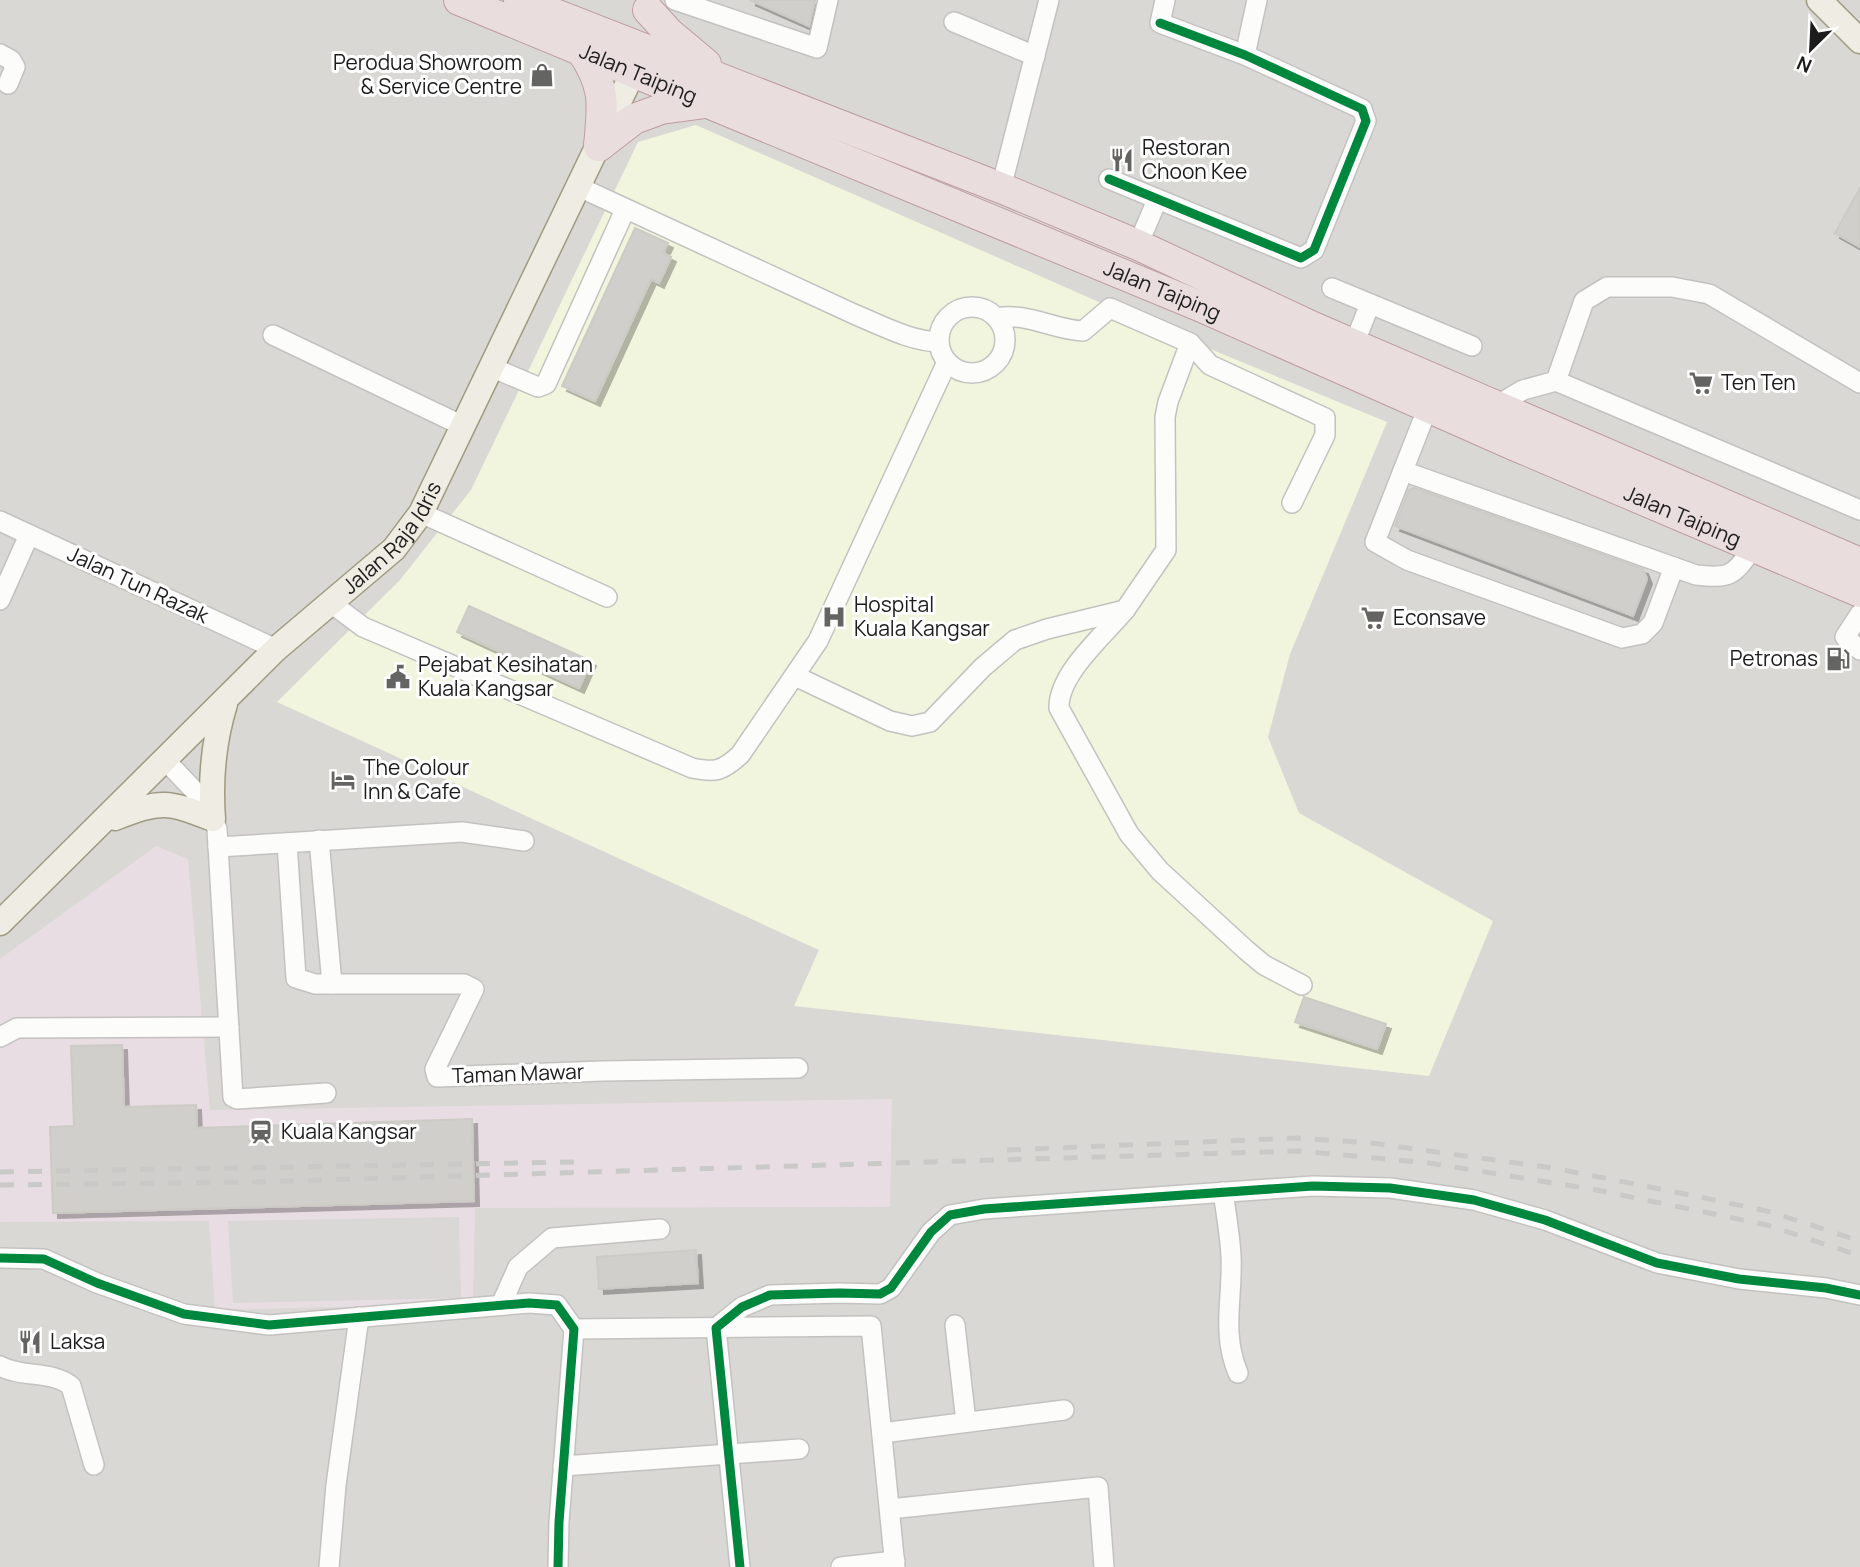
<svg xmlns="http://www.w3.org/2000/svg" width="1860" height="1567" viewBox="0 0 1860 1567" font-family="Manrope,sans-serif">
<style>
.residential{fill:#d9d8d5}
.industrial{fill:#e8dde2}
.education{fill:#f2f5dd}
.parking{fill:#d9d8d6}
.building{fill:#d1cfcb;stroke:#cdcbc6;stroke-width:2;filter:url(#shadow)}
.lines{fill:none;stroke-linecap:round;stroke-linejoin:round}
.minor-casing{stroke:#c3c2c0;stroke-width:22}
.major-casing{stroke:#a09a81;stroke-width:27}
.highway-casing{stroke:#bf9da0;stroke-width:32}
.minor{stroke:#fcfcfb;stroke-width:19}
.major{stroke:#efece3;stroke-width:24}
.highway{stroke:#e9dddd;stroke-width:30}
.rail{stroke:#c9c9c8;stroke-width:5;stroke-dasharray:14 14;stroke-linecap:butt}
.cycleway-casing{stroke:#fff;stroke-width:13}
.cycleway{stroke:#00873e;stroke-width:9}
.labels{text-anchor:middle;stroke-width:6;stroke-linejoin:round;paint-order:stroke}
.poi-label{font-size:21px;fill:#1c1c1c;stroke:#fff;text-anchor:start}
.street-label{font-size:21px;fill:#1c1c1c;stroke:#fff}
</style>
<defs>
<filter id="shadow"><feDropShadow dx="5" dy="5" stdDeviation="0" flood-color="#0004"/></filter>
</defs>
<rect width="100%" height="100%" fill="#eae9e4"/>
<rect class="residential" x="0" y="0" width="1860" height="1567"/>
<polygon class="industrial" points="156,846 188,859 210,1110 892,1099 890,1207 475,1208 473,1304 215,1310 209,1221 0,1222 0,959"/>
<polygon class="education" points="696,125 1133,317 1387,422 1290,654 1268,737 1299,813 1493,921 1429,1076 794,1006 819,950 277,702 400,580 471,490 638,142"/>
<polygon class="parking" points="459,1217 461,1298 233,1303 228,1221"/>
<g class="building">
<polygon points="750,0 815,0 809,26"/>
<polygon points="1860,188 1860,247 1835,233"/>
<polygon points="635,228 668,243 663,253 671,257 659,283 651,279 595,401 562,386"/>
<polygon points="1414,488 1643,569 1647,579 1633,616 1395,526 1409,490"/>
<polygon points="469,606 591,661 579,688 457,632"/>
<polygon points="1304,997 1386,1024 1377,1049 1295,1022"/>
<polygon points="122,1045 124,1107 196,1105 197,1128 472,1119 474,1201 53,1213 50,1127 74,1126 71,1046"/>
<polygon points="696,1250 698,1283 599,1289 597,1257"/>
</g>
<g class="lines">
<g class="minor-casing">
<g id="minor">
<polyline points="675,0 817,48 828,0"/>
<polyline points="954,22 1035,56"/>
<polyline points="0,54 11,60 15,67 8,84"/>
<polyline points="1245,55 1257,0"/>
<polyline points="1109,179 1301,258 1314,250 1366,121 1362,109 1245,55 1160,23 1165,0"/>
<path d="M579 187 856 315C883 326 910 341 939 342"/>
<polyline points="1001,188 1049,0"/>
<polyline points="1138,245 1157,200"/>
<polyline points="1332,288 1472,346"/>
<circle cx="972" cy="340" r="33"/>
<path d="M997 318C1027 312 1054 330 1083 331L1110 308 1190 343 1210 365 1325 418V435L1292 503"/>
<polyline points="273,335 463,426"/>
<polyline points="1354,344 1370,304"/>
<polyline points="491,367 538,387 546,384 625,210"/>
<polyline points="1556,381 1584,301 1607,287 1672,287 1709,294 1860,383"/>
<polyline points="1496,406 1523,390 1556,381 1860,510"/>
<polyline points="1428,407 1375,542 1407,560 1622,638 1642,634 1653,623 1674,567"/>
<path d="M1403 471 1696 575C1732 579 1733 575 1754 547"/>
<polyline points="421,513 607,597"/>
<polyline points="0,521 276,649"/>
<polyline points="0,600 29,535"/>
<path d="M331 603 363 627 692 768C716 773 722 771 740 755L818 641 947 362"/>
<path d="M1125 610C1104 635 1058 674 1059 708L1129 834 1160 871 1246 950 1264 965 1302 985"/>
<polyline points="1860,614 1845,637 1860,650"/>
<polyline points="795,676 890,721 912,726 930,722 983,667 1015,640 1047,629 1125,610 1166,550 1165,417 1168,402 1190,343"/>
<polyline points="166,761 208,805 217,829 233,1097 237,1099 326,1093"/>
<polyline points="319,840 332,984"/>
<polyline points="287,843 296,978 315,984 464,984 474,989 435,1069 437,1077 603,1071 798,1068"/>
<polyline points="218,847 462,832 524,841"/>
<polyline points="0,1037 17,1028 229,1027"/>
<path d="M1223 1192C1226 1213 1230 1235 1231 1256 1233 1298 1221 1332 1238 1373"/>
<polyline points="0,1258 44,1259 97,1283 184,1314 269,1325 529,1303 557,1305 574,1329 559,1522 558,1567"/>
<polyline points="501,1305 518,1267 552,1238 660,1229"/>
<polyline points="955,1325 966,1422"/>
<polyline points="574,1329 871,1326 895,1567"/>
<path d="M0 1366C22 1378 51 1370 71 1386L94 1465"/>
<polyline points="882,1433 1064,1410"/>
<polyline points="563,1466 799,1449"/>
<polyline points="890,1509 1098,1487 1104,1567"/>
<polyline points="329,1567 336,1485 359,1317"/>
<polyline points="740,1567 716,1328 742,1307 770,1295 839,1293 880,1294 891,1288 931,1232 950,1215 984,1209 1313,1186 1390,1188 1474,1200 1545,1220 1657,1263 1739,1279 1826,1288 1860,1295"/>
<polyline points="841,1567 895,1561"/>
</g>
</g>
<g class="major-casing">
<g id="major">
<polyline points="1819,0 1860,41"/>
<path d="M115 818C161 800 167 801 213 819 210 779 213 743 225 704"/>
<path id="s1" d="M0 923 276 649 394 549 421 513 641 56"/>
</g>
</g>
<g class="highway-casing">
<g id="highway">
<path id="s2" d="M459 0 1204 308 1516 446 1860 592"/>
<polyline points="519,0 1001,188 1138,245 1313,327 1860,563"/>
<polyline points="648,10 669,33 706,64"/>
<path d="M582 51C606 88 603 103 599 146"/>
<polyline points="599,146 634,119 661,109 705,103"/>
</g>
</g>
<use href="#minor" class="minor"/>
<use href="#major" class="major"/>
<use href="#highway" class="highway"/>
<g class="rail">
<polyline points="1007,1150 1297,1138 1371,1143 1553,1168 1685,1194 1771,1212 1860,1241"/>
<polyline points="0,1172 580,1162"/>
<polyline points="0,1185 254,1182 1300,1151 1429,1163 1597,1190 1767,1225 1860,1256"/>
</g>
<g class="cycleway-casing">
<g id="cycleway">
<polyline points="1109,179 1301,258 1314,250 1366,121 1362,109 1245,55 1160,23"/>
<polyline points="0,1258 44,1259 97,1283 184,1314 269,1325 529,1303 557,1305 574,1329 559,1522 558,1567"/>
<polyline points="740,1567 716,1328 742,1307 770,1295 839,1293 880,1294 891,1288 931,1232 950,1215 984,1209 1313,1186 1390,1188 1474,1200 1545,1220 1657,1263 1739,1279 1826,1288 1860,1295"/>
</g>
</g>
<use href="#cycleway" class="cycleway"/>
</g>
<defs>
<g id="shop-bare" transform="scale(1.89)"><path d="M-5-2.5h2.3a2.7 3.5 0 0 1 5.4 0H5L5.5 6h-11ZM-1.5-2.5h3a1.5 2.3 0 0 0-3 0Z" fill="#646462" stroke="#fff" stroke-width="2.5" paint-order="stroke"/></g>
<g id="restaurant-bare" transform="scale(1.89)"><path d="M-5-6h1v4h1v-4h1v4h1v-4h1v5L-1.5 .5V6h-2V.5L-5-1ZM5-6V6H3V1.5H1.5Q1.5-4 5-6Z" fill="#646462" stroke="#fff" stroke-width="2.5" paint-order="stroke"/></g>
<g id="supermarket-bare" transform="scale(1.89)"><path d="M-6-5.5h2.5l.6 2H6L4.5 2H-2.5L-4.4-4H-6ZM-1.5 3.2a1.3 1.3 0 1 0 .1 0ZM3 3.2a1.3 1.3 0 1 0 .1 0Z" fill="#646462" stroke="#fff" stroke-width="2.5" paint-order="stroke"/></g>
<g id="hospital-bare" transform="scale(1.89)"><path d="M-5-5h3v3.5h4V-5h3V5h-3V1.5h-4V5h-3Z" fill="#646462" stroke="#fff" stroke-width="2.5" paint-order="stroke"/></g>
<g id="fuel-bare" transform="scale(1.89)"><path d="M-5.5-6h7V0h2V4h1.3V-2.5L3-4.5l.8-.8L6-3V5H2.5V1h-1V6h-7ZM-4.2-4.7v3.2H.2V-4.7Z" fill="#646462" stroke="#fff" stroke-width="2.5" paint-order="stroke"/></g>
<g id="civic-bare" transform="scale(1.89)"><path d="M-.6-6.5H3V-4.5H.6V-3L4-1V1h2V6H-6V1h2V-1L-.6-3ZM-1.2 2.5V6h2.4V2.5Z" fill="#646462" stroke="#fff" stroke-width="2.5" paint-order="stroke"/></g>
<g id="hotel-bare" transform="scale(1.89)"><path d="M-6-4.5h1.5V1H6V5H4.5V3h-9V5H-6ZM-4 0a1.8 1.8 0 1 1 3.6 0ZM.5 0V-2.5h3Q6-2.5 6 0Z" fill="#646462" stroke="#fff" stroke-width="2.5" paint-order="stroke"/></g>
<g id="station-bare" transform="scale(1.89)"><path d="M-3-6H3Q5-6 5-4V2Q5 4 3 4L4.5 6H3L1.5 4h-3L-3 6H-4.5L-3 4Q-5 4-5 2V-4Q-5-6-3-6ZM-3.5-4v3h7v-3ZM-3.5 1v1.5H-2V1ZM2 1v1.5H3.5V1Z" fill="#646462" stroke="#fff" stroke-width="2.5" paint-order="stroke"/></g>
</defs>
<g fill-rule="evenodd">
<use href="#shop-bare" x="542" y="75"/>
<use href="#restaurant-bare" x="1122" y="160"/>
<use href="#supermarket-bare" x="1701" y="383"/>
<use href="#hospital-bare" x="834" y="617"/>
<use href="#supermarket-bare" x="1373" y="618"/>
<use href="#fuel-bare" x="1838" y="659"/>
<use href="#civic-bare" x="398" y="677"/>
<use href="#hotel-bare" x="343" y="780"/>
<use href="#station-bare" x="261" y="1132"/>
<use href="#restaurant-bare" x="30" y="1342"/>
</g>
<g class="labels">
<g class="poi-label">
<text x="522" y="70" text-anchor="end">Perodua Showroom<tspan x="522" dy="24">&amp; Service Centre</tspan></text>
<text x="1142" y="155">Restoran<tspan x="1142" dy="24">Choon Kee</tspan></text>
<text x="1721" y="390">Ten Ten</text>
<text x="854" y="612">Hospital<tspan x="854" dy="24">Kuala Kangsar</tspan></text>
<text x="1393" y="625">Econsave</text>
<text x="1818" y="666" text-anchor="end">Petronas</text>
<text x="418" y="672">Pejabat Kesihatan<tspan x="418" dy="24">Kuala Kangsar</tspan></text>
<text x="363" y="775">The Colour<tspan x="363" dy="24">Inn &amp; Cafe</tspan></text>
<text x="281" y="1139">Kuala Kangsar</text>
<text x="50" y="1349">Laksa</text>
</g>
<g class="street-label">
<text dy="7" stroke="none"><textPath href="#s2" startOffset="194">Jalan Taiping</textPath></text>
<text dy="7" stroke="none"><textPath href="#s2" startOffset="761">Jalan Taiping</textPath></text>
<text dy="7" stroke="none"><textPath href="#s2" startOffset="1328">Jalan Taiping</textPath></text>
<text dy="7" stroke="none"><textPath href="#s1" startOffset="551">Jalan Raja Idris</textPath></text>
<text transform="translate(138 585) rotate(25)" y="7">Jalan Tun Razak</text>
<text transform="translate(518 1074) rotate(-2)" y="7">Taman Mawar</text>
</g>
</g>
<g transform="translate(1811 49) rotate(204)" stroke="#ffffff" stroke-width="5" paint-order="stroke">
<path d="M0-5L12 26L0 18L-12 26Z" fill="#1c1c1c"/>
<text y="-10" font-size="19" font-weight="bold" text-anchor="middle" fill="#1c1c1c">N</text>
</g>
</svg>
